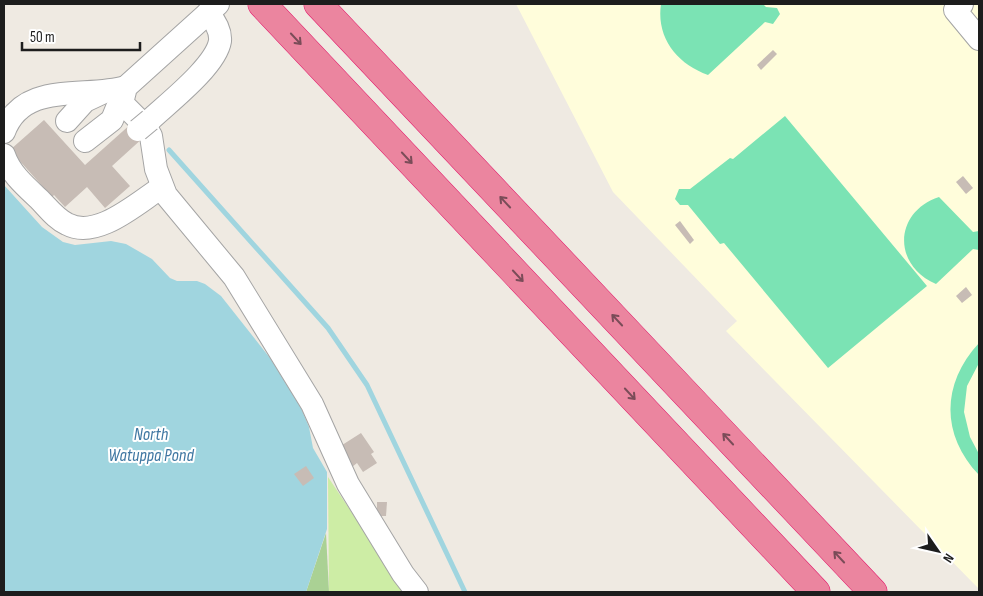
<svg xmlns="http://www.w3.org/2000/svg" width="983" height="596" viewBox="0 0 983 596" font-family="'Sofia Sans Condensed',sans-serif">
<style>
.education{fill:#fffddb}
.grass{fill:#cdeda5}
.forest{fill:#aad194}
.pitch{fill:#7be3b4}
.water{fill:#a0d5df}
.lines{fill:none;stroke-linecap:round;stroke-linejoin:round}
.stream{stroke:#a0d5df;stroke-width:5}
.building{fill:#c7bcb5}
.minor-casing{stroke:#a4a4a4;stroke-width:24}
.highway-casing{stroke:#e21a6c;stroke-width:29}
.minor{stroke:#fff;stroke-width:22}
.highway{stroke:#eb859f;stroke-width:28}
.minor-bridge-casing{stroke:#a4a4a4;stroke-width:24;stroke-linecap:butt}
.minor-bridge{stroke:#fff;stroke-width:22}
.oneway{stroke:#7a4c58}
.labels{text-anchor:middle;stroke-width:4;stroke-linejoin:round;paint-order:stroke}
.water-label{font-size:18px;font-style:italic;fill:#3f77a2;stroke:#fff}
</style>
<rect width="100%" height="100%" fill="#efeae2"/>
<polygon class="education" points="516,4 979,4 979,589 726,331 737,321 613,192"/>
<polygon class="grass" points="328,477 405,592 329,592"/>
<polygon class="forest" points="326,533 329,592 306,592"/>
<g class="pitch">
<path d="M661 4H763L766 7 777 8 780 14 773 24 765 22 708 75C677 64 656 38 661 4Z"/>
<polygon points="785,116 927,286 828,368 724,243 720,244 688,205 680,205 675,199 679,189 690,189 730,158 733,159"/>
<path d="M939 197 973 232 979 231V250L973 249 936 284C892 265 894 212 939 197Z"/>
<path d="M979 343V363L967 386 964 412 970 437 979 454V475C941 435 941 384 979 343Z"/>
</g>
<polygon class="water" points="4,185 42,227 63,242 75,245 111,241 126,244 152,259 170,278 177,281 197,281 205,284 221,296 270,358 301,408 309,427 313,448 327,472 327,529 306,592 4,592"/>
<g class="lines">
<polyline class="stream" points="169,150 328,328 367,385 465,592"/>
</g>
<g class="building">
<polygon points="773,50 777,54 761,70 757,65"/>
<polygon points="44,120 85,165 132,123 144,137 112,166 130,186 105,208 87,187 65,207 54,195 52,197 10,150"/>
<polygon points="963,176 973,188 966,194 956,182"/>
<polygon points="680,221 694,240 690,244 675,225"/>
<polygon points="966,287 972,295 962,303 956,296"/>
<polygon points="361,433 374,452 371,454 377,463 363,472 357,463 352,467 339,447"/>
<polygon points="306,466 314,478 303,486 294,474"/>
<polygon points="377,502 387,502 386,516 377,516"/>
</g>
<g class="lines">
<g class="minor-casing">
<g id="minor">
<polyline points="218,4 126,87 123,99 124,105 145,126 151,136 156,169 166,195 234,277 312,404 348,484 403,574 417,592"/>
<polyline points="962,4 955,10 979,39"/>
<path d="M150 120C168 103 216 66 220 41 221 30 215 21 208 13"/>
<polyline points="67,121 85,101 102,93"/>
<path d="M4 132C23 80 85 99 126 87"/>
<polyline points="85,141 112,120 123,93"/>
<path d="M4 155C10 173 25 186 39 199 48 208 56 219 67 224 97 240 137 203 162 187"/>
</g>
</g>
<g class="highway-casing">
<g id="highway">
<polyline points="262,4 816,592"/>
<polyline points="318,4 873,592"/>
</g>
</g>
<use href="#minor" class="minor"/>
<use href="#highway" class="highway"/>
<g class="minor-bridge-casing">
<polyline id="minor-bridge" points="138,130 150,120"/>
</g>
<use href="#minor-bridge" class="minor-bridge"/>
</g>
<defs><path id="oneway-shaft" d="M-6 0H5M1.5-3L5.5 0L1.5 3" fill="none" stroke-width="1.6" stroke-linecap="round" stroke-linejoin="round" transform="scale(1.25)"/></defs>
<g class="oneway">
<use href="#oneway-shaft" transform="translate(296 39) rotate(47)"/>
<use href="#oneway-shaft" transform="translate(407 158) rotate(47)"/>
<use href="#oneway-shaft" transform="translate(505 202) rotate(-133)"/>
<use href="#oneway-shaft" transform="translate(518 276) rotate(47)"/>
<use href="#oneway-shaft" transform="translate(617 320) rotate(-133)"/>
<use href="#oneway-shaft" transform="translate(630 394) rotate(47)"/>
<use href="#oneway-shaft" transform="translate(728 439) rotate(-133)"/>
<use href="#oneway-shaft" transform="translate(839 557) rotate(-133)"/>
</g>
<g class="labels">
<g class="water-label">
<text x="151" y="440">North<tspan x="151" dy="21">Watuppa Pond</tspan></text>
</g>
</g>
<rect width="983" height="596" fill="none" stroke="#1d1d1d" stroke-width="10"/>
<g transform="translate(938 551) rotate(124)" stroke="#ffffff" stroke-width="4" paint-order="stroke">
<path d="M0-4L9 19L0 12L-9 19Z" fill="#1d1d1d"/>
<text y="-8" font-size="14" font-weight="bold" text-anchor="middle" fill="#1d1d1d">N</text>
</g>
<path d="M22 42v8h118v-8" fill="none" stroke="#1d1d1d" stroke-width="2.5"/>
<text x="30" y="42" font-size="15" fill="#1d1d1d" stroke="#ffffff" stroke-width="4" paint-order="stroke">50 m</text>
</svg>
